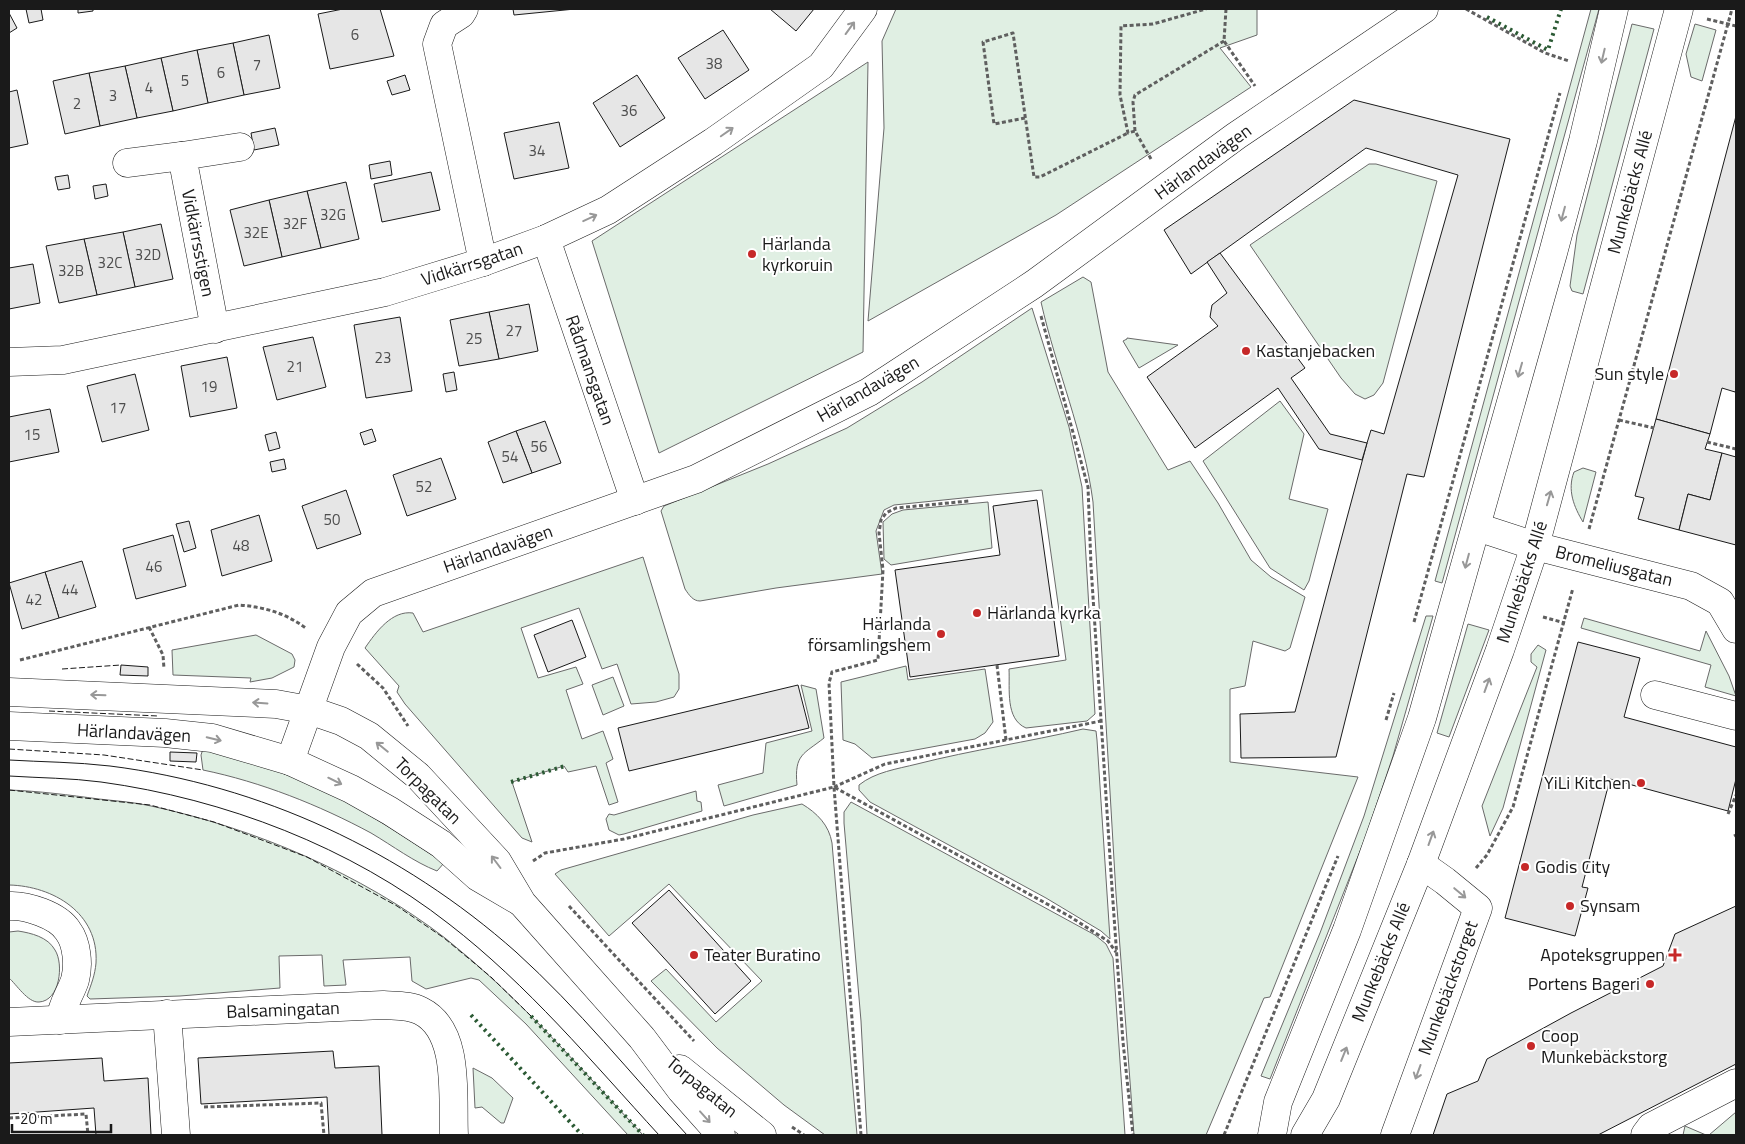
<svg xmlns="http://www.w3.org/2000/svg" width="1745" height="1144" viewBox="0 0 1745 1144" font-family="'Titillium Web',sans-serif">
<style>
.green{fill:#e0efe3;stroke:#6a6a6a}
.building{fill:#e6e6e6;stroke:#1a1a1a}
.lines{fill:none;stroke-linecap:round;stroke-linejoin:round}
.minor-casing{stroke:#1a1a1a;stroke-width:29}
.path{stroke:#5f5f5f;stroke-width:3;stroke-dasharray:4 2.5;stroke-linecap:butt}
.minor{stroke:#fff;stroke-width:28}
.tram{stroke:#1a1a1a;stroke-width:1}
.hedge{stroke:#2b5a34;stroke-width:4;stroke-dasharray:2.5 4;stroke-linecap:butt}
.fence{stroke:#1a1a1a;stroke-width:1;stroke-dasharray:6 2.5;stroke-linecap:butt}
.oneway{stroke:#989898}
.poi-dot{fill:#c62828;stroke:#fff;stroke-width:2}
.labels{text-anchor:middle;stroke-width:4;stroke-linejoin:round;paint-order:stroke}
.number-label{font-size:15px;fill:#4d4d4d}
.street-label{font-size:18px;fill:#1a1a1a;stroke:#fff}
.poi-label{font-size:18px;fill:#1a1a1a;stroke:#fff;text-anchor:start}
</style>
<rect width="100%" height="100%" fill="#fff"/>
<g class="green">
<polygon points="896,9 1257,9 1257,35 1220,48 1251,87 1056,215 868,321 884,128 882,41"/>
<polygon points="1591,9 1599,9 1442,583 1435,581"/>
<polygon points="1632,24 1654,29 1583,294 1572,291 1570,286 1577,235"/>
<polygon points="1695,24 1716,30 1702,81 1691,77 1686,54"/>
<polygon points="868,62 863,352 659,453 592,241"/>
<polygon points="1369,164 1376,164 1437,181 1383,383 1374,395 1365,399 1355,394 1341,378 1250,245"/>
<path d="M1083 277 1091 282 1108 372 1168 470 1190 461 1218 503 1251 560 1271 577 1305 597 1290 648 1285 651 1253 641 1245 686 1230 689V762L1358 777 1270 997 1264 998 1206 1135H1134L1116 894 1093 502C1084 433 1056 369 1041 302Z"/>
<path d="M1032 308 1069 427 1082 487 1095 714 1087 721 1026 728C1005 719 1010 689 1009 669L1066 660 1042 490 894 505 884 510 876 531 882 574 776 588 700 601C693 601 689 595 685 589L661 511 664 506 768 464 847 428 922 382Z"/>
<polygon points="1127,339 1127,338 1178,345 1139,368 1123,341"/>
<polygon points="1280,401 1304,434 1289,499 1328,509 1309,581 1304,590 1270,568 1203,461"/>
<path d="M1583 468 1596 472 1583 522C1574 507 1567 490 1574 472Z"/>
<polygon points="988,502 992,548 891,565 884,559 883,522 892,514 903,510"/>
<path d="M643 557 679 674V689L674 697 656 702 631 704 617 664 602 669 579 608 521 628 538 678 576 667 583 684 566 690 582 739 603 731 613 759 606 763 618 802 609 805 596 766 568 772 564 766 512 782 532 842 522 838 405 704 397 692 399 686 365 648C376 632 392 610 413 613L423 632Z"/>
<polygon points="1426,616 1433,616 1393,756 1366,836 1270,1079 1261,1076 1320,933 1364,816"/>
<polygon points="1584,618 1700,651 1706,631 1729,676 1736,696 1705,687 1711,665 1581,628"/>
<polygon points="1468,624 1489,630 1449,737 1437,733"/>
<polygon points="256,635 292,654 295,660 294,667 272,678 250,682 251,678 173,675 172,650"/>
<polygon points="1538,645 1546,650 1503,808 1490,836 1482,806 1537,667 1531,662 1531,654"/>
<polygon points="906,666 908,680 985,669 993,722 985,733 975,739 872,758 855,744 843,740 841,682"/>
<polygon points="613,677 624,706 603,715 592,685"/>
<path d="M801 685 816 689 824 738C804 754 794 754 797 785L724 806 718 785 763 773 766 743 812 731Z"/>
<path d="M1083 729 1096 731 1097 740 1110 939 1101 931 1046 898 870 802 859 790V785C875 772 897 769 917 764 972 750 1028 742 1083 729Z"/>
<path d="M204 746C224 752 245 755 264 763 329 788 386 824 444 863L437 871C414 862 393 846 371 833 319 805 261 782 203 770L201 755Z"/>
<path d="M9 790C39 791 69 795 99 799 116 801 134 802 151 806 254 828 362 874 445 938 518 996 579 1067 643 1135H628L526 1024 479 980 471 978 426 989 412 981 410 957 343 960 346 985 324 986 322 955 279 956 280 988 180 996 90 999 87 996C91 985 95 975 96 963 99 913 53 886 9 885Z"/>
<polygon points="696,791 697,801 701,802 702,811 624,834 619,835 609,830 606,819 609,814 614,815"/>
<polygon points="851,802 1095,935 1106,944 1113,958 1125,1135 867,1135 861,1021 844,823 844,812"/>
<path d="M802 804C817 813 829 825 832 843L857 1135H825L784 1105 717 1048 651 981 666 969 716 1022 762 981 669 884 609 936 555 874 561 870 753 815Z"/>
<path d="M18 931C31 933 48 937 55 950 64 964 60 1001 39 1002 28 1003 16 984 9 978V932Z"/>
<polygon points="473,1068 492,1078 513,1098 504,1123 501,1123 482,1107 475,1108"/>
<polygon points="1736,1112 1736,1135 1709,1135"/>
<polygon points="1685,1126 1706,1135 1683,1135"/>
</g>
<g class="building">
<polygon points="26,9 41,9 43,20 29,23"/>
<polygon points="78,9 93,9 93,11 78,13"/>
<polygon points="343,9 380,9 394,56 330,69 318,14"/>
<polygon points="513,9 575,9 514,15"/>
<polygon points="770,9 814,9 796,31"/>
<polygon points="9,13 17,28 9,33"/>
<polygon points="723,30 749,70 705,99 678,58"/>
<polygon points="269,35 280,88 244,95 233,43"/>
<polygon points="233,43 244,95 208,103 197,50"/>
<polygon points="197,50 208,103 173,111 161,58"/>
<polygon points="161,58 173,111 137,118 125,66"/>
<polygon points="125,66 137,118 100,126 89,73"/>
<polygon points="89,73 100,126 65,134 53,81"/>
<polygon points="405,75 410,90 392,95 387,81"/>
<polygon points="637,75 665,118 620,147 593,103"/>
<polygon points="17,90 28,144 9,148 9,92"/>
<polygon points="1354,100 1510,139 1424,477 1407,474 1336,757 1241,758 1240,714 1295,712 1367,443 1371,430 1384,434 1458,175 1366,148 1191,274 1164,230"/>
<polygon points="1736,116 1736,389 1735,392 1722,388 1710,434 1656,419"/>
<polygon points="559,122 569,168 514,179 504,133"/>
<polygon points="275,128 279,145 254,150 251,133"/>
<polygon points="390,161 392,175 371,179 369,165"/>
<polygon points="431,172 440,210 382,222 374,184"/>
<polygon points="68,175 70,188 58,190 55,177"/>
<polygon points="346,182 359,239 321,248 307,191"/>
<polygon points="106,184 108,196 95,199 93,186"/>
<polygon points="307,191 321,248 282,257 269,200"/>
<polygon points="269,200 282,257 244,266 230,210"/>
<polygon points="161,224 173,279 135,287 123,232"/>
<polygon points="123,232 135,287 97,295 84,239"/>
<polygon points="84,239 97,295 59,303 46,246"/>
<polygon points="1220,253 1305,368 1291,378 1330,434 1367,443 1362,460 1319,449 1278,388 1195,448 1147,377 1218,326 1210,317 1212,305 1227,293 1207,262"/>
<polygon points="33,264 40,303 9,309 9,268"/>
<polygon points="529,304 538,351 499,359 489,312"/>
<polygon points="489,312 499,359 459,366 450,320"/>
<polygon points="400,317 412,391 366,398 354,325"/>
<polygon points="313,337 326,387 277,400 263,347"/>
<polygon points="227,357 237,408 190,417 181,366"/>
<polygon points="454,372 457,390 446,392 443,374"/>
<polygon points="135,374 149,430 102,442 87,386"/>
<polygon points="50,409 59,452 9,462 9,417"/>
<polygon points="1656,419 1710,434 1705,449 1722,453 1710,500 1688,494 1679,530 1638,519 1644,498 1635,496"/>
<polygon points="545,421 561,463 532,473 516,431"/>
<polygon points="372,429 376,441 364,445 360,433"/>
<polygon points="516,431 532,473 503,483 488,442"/>
<polygon points="276,432 280,448 269,451 265,435"/>
<polygon points="1722,453 1736,457 1736,545 1679,530 1688,494 1710,500"/>
<polygon points="441,458 456,499 407,516 393,475"/>
<polygon points="284,459 286,469 272,472 270,462"/>
<polygon points="346,490 361,534 317,549 302,506"/>
<polygon points="1037,500 1059,656 910,677 895,570 1000,555 993,506"/>
<polygon points="259,515 272,561 222,576 211,530"/>
<polygon points="189,521 196,548 184,552 176,524"/>
<polygon points="173,535 186,586 136,599 123,549"/>
<polygon points="82,561 96,607 59,618 45,572"/>
<polygon points="45,572 59,618 22,629 9,583"/>
<polygon points="572,620 586,657 548,672 534,635"/>
<polygon points="1578,642 1640,658 1624,717 1736,747 1736,779 1728,811 1610,779 1582,887 1588,888 1575,936 1505,918"/>
<polygon points="121,665 148,667 148,676 120,675"/>
<polygon points="798,685 809,728 629,771 618,728"/>
<polygon points="170,752 197,753 196,762 170,761"/>
<polygon points="669,890 751,981 715,1014 632,923"/>
<polygon points="1736,906 1736,1064 1598,1135 1433,1135 1447,1094 1478,1081 1487,1059 1571,1013 1663,966 1675,934"/>
<polygon points="333,1051 335,1068 379,1066 382,1135 329,1135 327,1097 201,1104 198,1058"/>
<polygon points="102,1058 104,1081 148,1078 151,1135 96,1135 94,1108 9,1114 9,1063"/>
</g>
<g class="lines">
<g class="minor-casing">
<g id="minor">
<polyline points="464,9 461,14 444,25 437,44 483,262"/>
<polyline points="127,163 182,156"/>
<polyline points="546,239 635,501"/>
<polyline points="215,329 182,156 240,147"/>
<polyline points="9,362 63,360 385,292 483,262 546,239 608,210 713,142 821,66 863,9"/>
<polyline points="1477,527 1535,546 1691,586 1720,602 1736,629"/>
<polyline points="9,692 276,704 309,710 341,721 369,736 418,776 497,861 522,903 642,1038 681,1090 721,1135"/>
<polyline points="1655,695 1736,716"/>
<polyline points="9,726 165,733 212,738 290,761 351,789 390,811 441,844 478,877 519,901"/>
<polyline points="290,761 331,647 349,613 373,593 696,479 869,392 1034,284 1236,136 1424,9"/>
<path d="M9 906C26 905 58 915 68 931 77 943 79 965 75 980 70 995 63 1002 60 1020"/>
<polyline points="167,1014 176,1135"/>
<path d="M9 1022 383 1005C396 1006 410 1005 421 1011 461 1031 452 1098 454 1135"/>
<polyline points="680,1069 762,1135"/>
<polyline points="1272,1135 1278,1102 1347,930 1422,718 1553,253 1583,141 1614,9"/>
<polyline points="1305,1135 1326,1099 1421,864 1500,650 1535,546 1679,9"/>
<polyline points="1395,1135 1478,908 1445,881 1421,864"/>
<polyline points="1645,1135 1651,1127 1736,1083"/>
</g>
</g>
<g class="path">
<polyline points="1226,9 1224,41 1255,86"/>
<polyline points="1466,9 1545,53 1569,61"/>
<polyline points="1707,19 1736,26"/>
<polyline points="1025,118 994,124 983,42 1013,33 1034,177 1040,177 1128,133"/>
<polyline points="1135,131 1133,102 1135,95 1224,41"/>
<polyline points="1151,159 1135,131 1128,133 1120,95 1121,26 1153,24 1206,9"/>
<polyline points="1041,316 1088,487 1091,566 1112,888 1123,1042 1133,1135"/>
<polyline points="1619,420 1654,428"/>
<polyline points="1707,442 1736,449"/>
<polyline points="1589,529 1732,9"/>
<polyline points="1543,617 1565,623"/>
<polyline points="1414,622 1560,93"/>
<polyline points="149,627 163,655 164,669"/>
<path d="M20 660 239 605C264 607 286 613 307 629"/>
<polyline points="357,664 383,688 408,726"/>
<polyline points="997,665 1006,740"/>
<polyline points="1386,720 1394,693"/>
<polyline points="834,787 885,764 1101,721"/>
<polyline points="1728,814 1736,795"/>
<polyline points="1734,836 1736,835"/>
<polyline points="533,861 545,853 624,839 834,787 1069,916 1108,941 1116,952"/>
<polyline points="1476,868 1487,855 1513,807 1573,588"/>
<polyline points="569,906 694,1041"/>
<polyline points="204,1107 321,1103 324,1135"/>
<polyline points="9,1118 86,1114 88,1135"/>
<polyline points="792,1127 804,1135"/>
<polyline points="861,1135 834,787 829,683 832,672 878,660 883,570 879,533 881,520 886,513 896,508 969,501"/>
<polyline points="1224,1135 1338,856"/>
</g>
<use href="#minor" class="minor"/>
<g class="tram">
<path d="M9 760C42 762 76 762 110 766 261 785 402 851 516 952 578 1008 631 1074 687 1135"/>
<path d="M9 776C40 778 71 778 101 782 225 799 351 847 449 924 528 985 592 1062 659 1135"/>
</g>
<g class="hedge">
<polyline points="1487,17 1548,50 1561,9"/>
<polyline points="511,782 565,766"/>
<polyline points="471,1015 582,1135"/>
<polyline points="531,1016 643,1135"/>
</g>
<g class="fence">
<polyline points="62,669 121,665"/>
<polyline points="49,711 158,716"/>
<polyline points="9,749 104,755 203,770"/>
<polyline points="9,790 150,805 214,822 307,857 397,906 444,938 491,977 531,1016"/>
</g>
</g>
<defs><path id="oneway-shaft" d="M-6 0H5M1.5-3L5.5 0L1.5 3" fill="none" stroke-width="1.6" stroke-linecap="round" stroke-linejoin="round" transform="scale(1.25)"/></defs>
<g class="oneway">
<use href="#oneway-shaft" transform="translate(850 28) rotate(-54)"/>
<use href="#oneway-shaft" transform="translate(1603 56) rotate(103)"/>
<use href="#oneway-shaft" transform="translate(727 132) rotate(-35)"/>
<use href="#oneway-shaft" transform="translate(1563 214) rotate(105)"/>
<use href="#oneway-shaft" transform="translate(590 218) rotate(-25)"/>
<use href="#oneway-shaft" transform="translate(1520 370) rotate(106)"/>
<use href="#oneway-shaft" transform="translate(1549 498) rotate(-74)"/>
<use href="#oneway-shaft" transform="translate(1467 561) rotate(105)"/>
<use href="#oneway-shaft" transform="translate(1487 685) rotate(-70)"/>
<use href="#oneway-shaft" transform="translate(98 695) rotate(-178)"/>
<use href="#oneway-shaft" transform="translate(260 703) rotate(-176)"/>
<use href="#oneway-shaft" transform="translate(214 739) rotate(13)"/>
<use href="#oneway-shaft" transform="translate(382 747) rotate(-141)"/>
<use href="#oneway-shaft" transform="translate(335 781) rotate(26)"/>
<use href="#oneway-shaft" transform="translate(1431 838) rotate(-70)"/>
<use href="#oneway-shaft" transform="translate(496 862) rotate(-127)"/>
<use href="#oneway-shaft" transform="translate(1460 893) rotate(40)"/>
<use href="#oneway-shaft" transform="translate(1344 1054) rotate(-68)"/>
<use href="#oneway-shaft" transform="translate(1418 1072) rotate(110)"/>
<use href="#oneway-shaft" transform="translate(705 1117) rotate(48)"/>
</g>
<g class="poi-dot">
<circle cx="752" cy="254" r="5"/>
<circle cx="1246" cy="351" r="5"/>
<circle cx="1674" cy="374" r="5"/>
<circle cx="977" cy="613" r="5"/>
<circle cx="941" cy="634" r="5"/>
<circle cx="1641" cy="783" r="5"/>
<circle cx="1525" cy="867" r="5"/>
<circle cx="1570" cy="906" r="5"/>
<circle cx="694" cy="955" r="5"/>
<path d="M1672.5 947.5h5v5h5v5h-5v5h-5v-5h-5v-5h5z"/>
<circle cx="1650" cy="984" r="5"/>
<circle cx="1531" cy="1046" r="5"/>
</g>
<g class="labels">
<g class="number-label">
<text x="355" y="40">6</text>
<text x="714" y="69">38</text>
<text x="257" y="70">7</text>
<text x="221" y="78">6</text>
<text x="185" y="86">5</text>
<text x="149" y="93">4</text>
<text x="113" y="101">3</text>
<text x="77" y="109">2</text>
<text x="629" y="116">36</text>
<text x="537" y="156">34</text>
<text x="333" y="220">32G</text>
<text x="295" y="229">32F</text>
<text x="256" y="238">32E</text>
<text x="148" y="260">32D</text>
<text x="110" y="268">32C</text>
<text x="71" y="276">32B</text>
<text x="514" y="336">27</text>
<text x="474" y="344">25</text>
<text x="383" y="363">23</text>
<text x="295" y="372">21</text>
<text x="209" y="392">19</text>
<text x="118" y="413">17</text>
<text x="32" y="440">15</text>
<text x="539" y="452">56</text>
<text x="510" y="462">54</text>
<text x="424" y="492">52</text>
<text x="332" y="525">50</text>
<text x="241" y="551">48</text>
<text x="154" y="572">46</text>
<text x="70" y="595">44</text>
<text x="34" y="605">42</text>
</g>
<g class="street-label">
<text transform="translate(1203 162) rotate(-36)" y="6">Härlandavägen</text>
<text transform="translate(1630 192) rotate(-75)" y="6">Munkebäcks Allé</text>
<text transform="translate(198 243) rotate(79)" y="6">Vidkärrsstigen</text>
<text transform="translate(472 264) rotate(-18)" y="6">Vidkärrsgatan</text>
<text transform="translate(590 370) rotate(71)" y="6">Rådmansgatan</text>
<text transform="translate(868 389) rotate(-30)" y="6">Härlandavägen</text>
<text transform="translate(498 549) rotate(-19)" y="6">Härlandavägen</text>
<text transform="translate(1614 566) rotate(14)" y="6">Bromeliusgatan</text>
<text transform="translate(1522 582) rotate(-72)" y="6">Munkebäcks Allé</text>
<text transform="translate(134 733) rotate(3)" y="6">Härlandavägen</text>
<text transform="translate(428 791) rotate(45)" y="6">Torpagatan</text>
<text transform="translate(1381 962) rotate(-68)" y="6">Munkebäcks Allé</text>
<text transform="translate(1448 988) rotate(-70)" y="6">Munkebäckstorget</text>
<text transform="translate(283 1010) rotate(-2)" y="6">Balsamingatan</text>
<text transform="translate(702 1087) rotate(39)" y="6">Torpagatan</text>
</g>
<g class="poi-label">
<text x="762" y="250">Härlanda<tspan x="762" dy="21">kyrkoruin</tspan></text>
<text x="1256" y="357">Kastanjebacken</text>
<text x="1664" y="380" text-anchor="end">Sun style</text>
<text x="987" y="619">Härlanda kyrka</text>
<text x="931" y="630" text-anchor="end">Härlanda<tspan x="931" dy="21">församlingshem</tspan></text>
<text x="1631" y="789" text-anchor="end">YiLi Kitchen</text>
<text x="1535" y="873">Godis City</text>
<text x="1580" y="912">Synsam</text>
<text x="704" y="961">Teater Buratino</text>
<text x="1665" y="961" text-anchor="end">Apoteksgruppen</text>
<text x="1640" y="990" text-anchor="end">Portens Bageri</text>
<text x="1541" y="1042">Coop<tspan x="1541" dy="21">Munkebäckstorg</tspan></text>
</g>
</g>
<rect width="1745" height="1144" fill="none" stroke="#1a1a1a" stroke-width="20"/>
<path d="M12 1124v8h99v-8" fill="none" stroke="#1a1a1a" stroke-width="2.5"/>
<text x="20" y="1124" font-size="15" fill="#1a1a1a" stroke="#ffffff" stroke-width="4" paint-order="stroke">20 m</text>
</svg>
